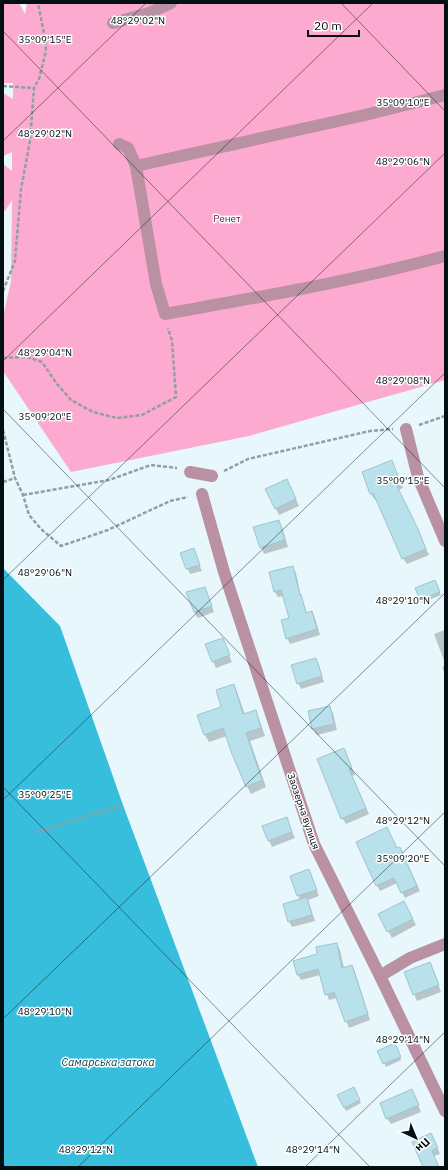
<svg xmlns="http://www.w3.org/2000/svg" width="448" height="1170" viewBox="0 0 448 1170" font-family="'IBM Plex Sans',sans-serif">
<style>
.green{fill:#fcaacf}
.water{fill:#38bedd}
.shadow{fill:#0003}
.building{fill:#b8e1ec;stroke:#9cc5d0}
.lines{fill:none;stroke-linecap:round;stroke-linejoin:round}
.path{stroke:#909fa4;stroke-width:2.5;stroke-dasharray:4 2;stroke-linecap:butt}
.minor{stroke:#b991a2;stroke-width:12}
.ticks{fill:none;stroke:#021013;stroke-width:1;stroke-opacity:0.45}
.labels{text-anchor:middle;stroke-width:3;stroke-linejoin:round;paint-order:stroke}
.park-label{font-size:10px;fill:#770c4c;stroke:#fff}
.street-label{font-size:10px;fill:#021013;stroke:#fff}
.water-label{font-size:11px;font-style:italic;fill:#05414e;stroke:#fff}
.ticks-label{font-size:10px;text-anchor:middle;fill:#021013;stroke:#fff;stroke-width:3;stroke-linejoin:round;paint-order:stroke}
</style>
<rect width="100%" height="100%" fill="#e7f7fc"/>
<polygon class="green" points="3,3 19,3 25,14 27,3 445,3 445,380 249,436 71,472 3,371 3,317 11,281 12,200 5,211 3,211 3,164 12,171 12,152 3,156 3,93 13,99 13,83 3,83"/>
<polygon class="water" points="3,568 60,626 123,805 258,1167 3,1167"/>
<g class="shadow">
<polygon points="395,468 403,488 375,500 371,494"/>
<polygon points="290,486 299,506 279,515 267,490"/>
<polygon points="278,521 282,527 288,547 264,554 261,547"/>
<polygon points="415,525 429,555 407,564 403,558"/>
<polygon points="193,549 202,571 190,574 181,554"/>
<polygon points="293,568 296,573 301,597 307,613 312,612 315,618 320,635 290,644 287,638 290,619 284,596 278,597 275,592"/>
<polygon points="436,584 441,595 422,603 416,589"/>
<polygon points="205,589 214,612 198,618 194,612"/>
<polygon points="445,630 445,663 434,634"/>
<polygon points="222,639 232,662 216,668 206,645"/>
<polygon points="315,659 319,665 324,682 301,689 298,683"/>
<polygon points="445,666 445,674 442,667"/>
<polygon points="233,685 237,692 245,715 255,712 259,719 265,736 250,741 266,787 251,794 247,786 227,736 209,742 205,735 223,707"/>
<polygon points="329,707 333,713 337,730 317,735 313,729 309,712"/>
<polygon points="347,756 355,775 352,776 369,814 346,824 342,818"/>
<polygon points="286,818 295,838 272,847 263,827"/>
<polygon points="402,853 420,891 405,898 397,883 380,891 377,885"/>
<polygon points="309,870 319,896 308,900 315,921 292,927 289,921 300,900 291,876"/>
<polygon points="407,908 416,925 392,938 379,915"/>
<polygon points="337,944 340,950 344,968 351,966 355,972 370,1020 349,1028 337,998 329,1000 320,975 301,980 298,975 318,954"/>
<polygon points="433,969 441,992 417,1001 405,973"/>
<polygon points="396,1047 401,1060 386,1067 379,1051"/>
<polygon points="353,1088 361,1103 346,1111 339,1095"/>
<polygon points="415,1097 421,1112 391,1124 387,1118"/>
<polygon points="434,1140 440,1154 434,1156 438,1167 421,1167 423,1166"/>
</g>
<g class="building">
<polygon points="392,460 400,482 396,484 418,529 426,549 402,559 373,493 370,494 362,472"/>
<polygon points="287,479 296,499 275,509 265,489"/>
<polygon points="279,520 285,540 260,548 253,527"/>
<polygon points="194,548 200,565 186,569 180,553"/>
<polygon points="293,566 300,595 301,594 306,613 312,611 317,629 286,639 281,620 289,618 281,590 274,592 269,572"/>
<polygon points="435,580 440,592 420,600 415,588"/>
<polygon points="205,587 212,606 194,612 186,592"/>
<polygon points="223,638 230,655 212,662 205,644"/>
<polygon points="316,658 322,676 297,684 291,665"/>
<polygon points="234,684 243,714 256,710 261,728 246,733 262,780 246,787 232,754 223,728 204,735 197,715 221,707 216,690"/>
<polygon points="330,706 334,724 312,729 308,711"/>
<polygon points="344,748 352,768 349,769 366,808 341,819 317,759"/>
<polygon points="287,817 292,832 268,841 262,826"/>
<polygon points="387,827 397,848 400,847 417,886 401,893 394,878 376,886 356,842"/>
<polygon points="309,869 317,890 297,896 290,876"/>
<polygon points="307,897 312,915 288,922 283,904"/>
<polygon points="404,901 413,919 387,932 378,914"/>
<polygon points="337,943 342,968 352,965 368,1014 345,1022 334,992 325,995 318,969 297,975 293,961 317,954 316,947"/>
<polygon points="430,962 439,985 413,995 404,972"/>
<polygon points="395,1043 401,1057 383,1064 377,1051"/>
<polygon points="354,1087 360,1100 344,1108 337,1095"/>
<polygon points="412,1089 419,1105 386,1119 380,1103"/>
<polygon points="431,1133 438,1148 432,1151 439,1167 423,1167 412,1142"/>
</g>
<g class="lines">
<g class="path">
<polyline points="3,86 34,88"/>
<polyline points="3,291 15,261 21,189 30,141 34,88 39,79 46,51 45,39 38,3"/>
<polyline points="3,358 27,357 42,362 57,384 71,400 93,412 117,418 142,415 176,397 172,341 168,328"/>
<polyline points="419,425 445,416"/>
<polyline points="3,430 15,478 23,495 29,515 41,529 61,546 108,530 170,501 188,497"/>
<polyline points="224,471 248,459 370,431 393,429"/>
<polyline points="3,482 15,478"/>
<polyline points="23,495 109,480 151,465 177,468"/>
<polyline points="37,832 123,805"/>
</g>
<g class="minor">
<polyline points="113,23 149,13 171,3"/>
<path d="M119 144 128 148 136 166 156 284 165 314C259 297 353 281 445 256"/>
<polyline points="136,166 365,115 445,95"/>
<polyline points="406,429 418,477 445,541"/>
<polyline points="190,472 212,476"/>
<polyline points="202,494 224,572 314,844 380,976 445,1111"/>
<polyline points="380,976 410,958 445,944"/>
</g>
</g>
<path class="ticks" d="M341 3 445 111M3 31 445 488M3 141 146 3M3 361 373 3M3 409 445 866M3 580 445 153M3 787 370 1167M3 800 445 373M3 1019 445 593M3 1164 5 1167M78 1167 445 812M305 1167 445 1032"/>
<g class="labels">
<g class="park-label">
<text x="227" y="222">Ренет</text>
</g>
<g class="street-label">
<text transform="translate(304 811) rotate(71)" y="4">Заозерна вулиця</text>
</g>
<g class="water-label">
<text x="108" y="1066">Самарська затока</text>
</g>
</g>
<g class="ticks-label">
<text x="138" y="24">48°29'02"N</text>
<text x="45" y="43">35°09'15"E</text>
<text x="403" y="106">35°09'10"E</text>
<text x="45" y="137">48°29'02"N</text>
<text x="403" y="165">48°29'06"N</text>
<text x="45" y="356">48°29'04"N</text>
<text x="403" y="384">48°29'08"N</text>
<text x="45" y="420">35°09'20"E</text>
<text x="403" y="484">35°09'15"E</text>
<text x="45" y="576">48°29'06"N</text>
<text x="403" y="604">48°29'10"N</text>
<text x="45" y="798">35°09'25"E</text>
<text x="403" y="824">48°29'12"N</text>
<text x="403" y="862">35°09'20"E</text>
<text x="45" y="1015">48°29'10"N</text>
<text x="403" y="1043">48°29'14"N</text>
<text x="86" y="1153">48°29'12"N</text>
<text x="313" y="1153">48°29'14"N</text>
</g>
<rect width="448" height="1170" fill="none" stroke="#021013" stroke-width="8"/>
<g transform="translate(416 1138) rotate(136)" stroke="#ffffff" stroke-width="3" paint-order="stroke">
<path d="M0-3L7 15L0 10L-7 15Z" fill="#021013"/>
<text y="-6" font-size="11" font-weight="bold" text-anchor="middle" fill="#021013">Пн</text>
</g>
<path d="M308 30v6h51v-6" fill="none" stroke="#021013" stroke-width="2"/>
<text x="314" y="30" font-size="12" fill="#021013" stroke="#ffffff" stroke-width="3" paint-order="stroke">20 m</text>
</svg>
